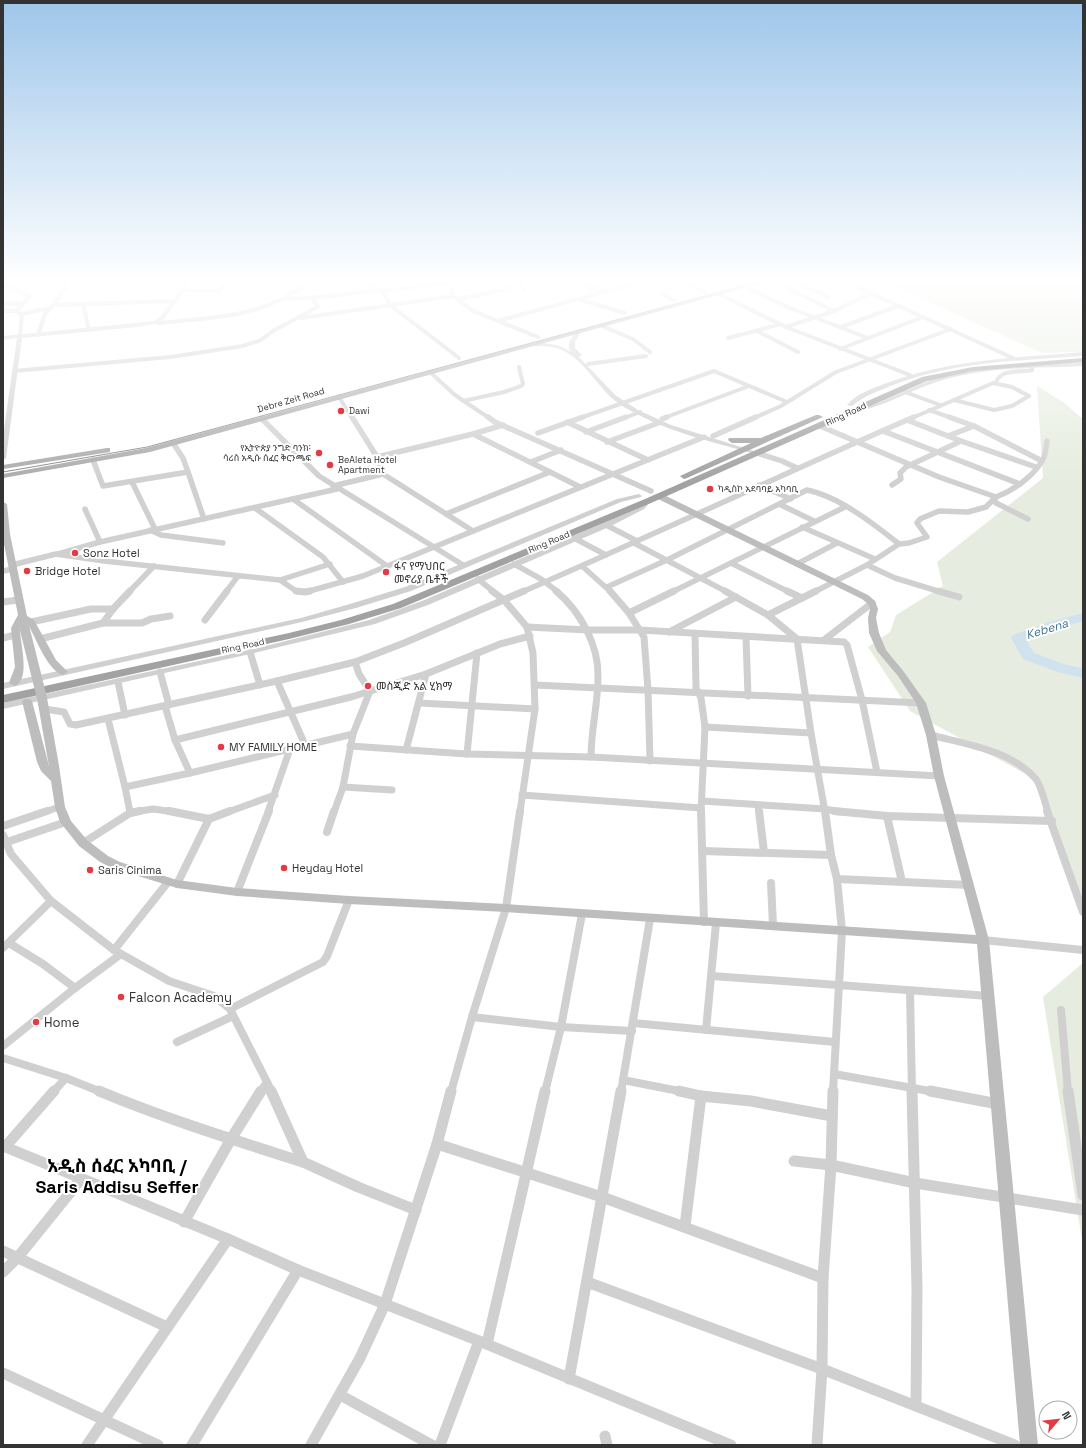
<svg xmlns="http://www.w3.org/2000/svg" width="1086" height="1448" viewBox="0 0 1086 1448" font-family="'Space Grotesk','Noto Sans Ethiopic',sans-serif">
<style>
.green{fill:#e6ecdf}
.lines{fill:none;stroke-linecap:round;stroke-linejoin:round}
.river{fill:#cfe2ee;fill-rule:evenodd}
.minor-far4{stroke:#d0d0d0;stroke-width:4}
.minor-far3{stroke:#d0d0d0;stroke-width:5.5}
.minor-far2{stroke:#d0d0d0;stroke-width:7}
.minor-far1{stroke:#d0d0d0;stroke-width:8}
.minor{stroke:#d0d0d0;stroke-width:11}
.tertiary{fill:#d0d0d0;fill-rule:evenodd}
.secondary{fill:#bdbdbd;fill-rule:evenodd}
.primary{fill:#ababab;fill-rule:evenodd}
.trunk{fill:#a2a2a2;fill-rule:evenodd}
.tram{stroke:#888;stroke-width:1}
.secondary-bridge{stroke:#bdbdbd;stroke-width:10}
.poi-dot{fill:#e63946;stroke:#fff;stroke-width:1.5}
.labels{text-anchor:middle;stroke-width:4;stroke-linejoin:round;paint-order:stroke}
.far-street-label{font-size:9px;fill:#333;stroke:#fff}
.far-poi-label{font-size:9px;fill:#333;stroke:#fff;text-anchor:start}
.poi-label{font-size:11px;fill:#333;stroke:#fff;text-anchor:start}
.water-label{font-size:12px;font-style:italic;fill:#3f7597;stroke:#fff}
.near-poi-label{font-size:13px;fill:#333;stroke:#fff;text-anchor:start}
.near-district-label{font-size:18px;font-weight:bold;fill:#000;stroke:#fff}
</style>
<rect width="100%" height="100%" fill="#fff"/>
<g class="green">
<polygon points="883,281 1083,281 1083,352 1042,353"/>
<polygon points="1037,386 1063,402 1083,419 1083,920 1033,778 910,711 868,647 890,632 896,615 943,586 937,562 1043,478"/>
<polygon points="1083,963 1083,1246 1043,997"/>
</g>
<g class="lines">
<polygon class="river" points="1083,613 1083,621 1026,640 1034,653 1067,665 1083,668 1083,678 1058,672 1023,659 1011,638 1013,635 1046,623"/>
<g class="minor-far4">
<polyline points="365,281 382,291 390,305 459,358"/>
<polyline points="450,281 453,296 473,311 538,337"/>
<polyline points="679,281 705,292"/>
<polyline points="773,281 834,311"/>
<polyline points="793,281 828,297"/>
<polyline points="844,281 1013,358"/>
<polyline points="573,282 603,291"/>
<polyline points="3,285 30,296 16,311"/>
<polyline points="745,287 790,308 868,338"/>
<polyline points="182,290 219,291 225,281"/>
<polyline points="523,290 522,283 527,281"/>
<polyline points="382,291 462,281"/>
<polyline points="661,293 674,300"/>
<polyline points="719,294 786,327 910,375"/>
<polyline points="289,299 332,296 380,290"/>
<polyline points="458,299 513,288"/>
<polyline points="578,299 625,313"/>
<polyline points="3,303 20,304"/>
<polyline points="83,304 89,330"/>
<polyline points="54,305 173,301"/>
<polyline points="3,311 16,311 22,314 50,308"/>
<polyline points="301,318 453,296"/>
<polyline points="498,321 643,281"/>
<path d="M156 322 160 323C217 317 263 318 311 281"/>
<polyline points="602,326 633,339 650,352"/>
<polyline points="786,327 834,311 872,293"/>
<polyline points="841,327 898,306"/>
<polyline points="757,331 798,352"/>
<polyline points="38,335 45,314 54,305 69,281"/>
<polyline points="20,336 22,314"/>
<polyline points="728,338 781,324"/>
<polyline points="840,349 923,317"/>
<polyline points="588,364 646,356"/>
<polyline points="14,371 170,357 243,346 261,340 273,331 318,307 311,297"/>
<polyline points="430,372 455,395 489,418"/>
<path d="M996 382C1002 368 1020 373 1032 370V368"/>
<polygon points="993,383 1012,387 1029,396 1012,406 994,410 954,400"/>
<polyline points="905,392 940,405"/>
<polyline points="339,397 352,418"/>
<polyline points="463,401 504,392 521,386 523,384 519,367"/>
<polyline points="929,410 952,418"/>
<polyline points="580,418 714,371 787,402"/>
<polyline points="624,418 640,412"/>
<polyline points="664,418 749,386"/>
<polyline points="754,418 781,406 836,372 951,329"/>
<polyline points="912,418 954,400"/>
</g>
<g class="minor-far3">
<polyline points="352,417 377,457 383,474 473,531"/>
<polyline points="488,417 495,422 651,491"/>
<polyline points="949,417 974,426 1042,461"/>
<polyline points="262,419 319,476 463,565"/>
<polyline points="662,419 667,417"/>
<polyline points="907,420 961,441 1036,467"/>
<polyline points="567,422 648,460"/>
<path d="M820 426 939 477 996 497C1014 490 1036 475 1044 457 1046 452 1046 446 1047 441"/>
<polyline points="883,431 1020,484"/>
<polyline points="586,432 626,417"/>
<polyline points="538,433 583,417"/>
<polyline points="473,434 550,472"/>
<polyline points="713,436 756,417"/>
<polyline points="948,436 974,426"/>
<polyline points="607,442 661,422"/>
<polyline points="173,443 183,458 188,472"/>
<polyline points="757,453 782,461 797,468"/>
<polyline points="377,457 473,434 503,425"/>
<polyline points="93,460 103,486 188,472 204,519"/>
<polyline points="531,462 561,450"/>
<polyline points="132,482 155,529"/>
<polyline points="759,485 791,499"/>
<polyline points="892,485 901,479 900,473 906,467 961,441"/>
<polyline points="333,486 383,474"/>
<polyline points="996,497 994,499 996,503 1028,519"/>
<polyline points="293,499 387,566"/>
<polyline points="781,505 814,521"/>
<polyline points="255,508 323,557 343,582"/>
<polyline points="85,509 100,542"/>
<polyline points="446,514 550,472 580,487"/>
<polyline points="606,525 637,541"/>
<polyline points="802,527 875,559"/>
<polyline points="150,530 161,535 223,543"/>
<polyline points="574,538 606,555"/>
<polyline points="634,543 727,592"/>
<polyline points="58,554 100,542 337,489"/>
<polyline points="731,563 789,592"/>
<polyline points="799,563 837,543"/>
<polyline points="514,564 541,579 558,592"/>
<polyline points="12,565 56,554 104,561 280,580 296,591 302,592"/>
<polyline points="867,565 895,578 941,592"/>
<polyline points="582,566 611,592"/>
<polyline points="3,571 13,569"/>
<polyline points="478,579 494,592"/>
<polyline points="280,580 330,564"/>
<path d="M607 587 667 560 807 490C838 496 874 524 899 544"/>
<polyline points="129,592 154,566"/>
<polyline points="226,592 238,576"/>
<polyline points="306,592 363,576 704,437"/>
<path d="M522 592C653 535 783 474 914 417"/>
<polyline points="672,592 845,507"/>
<polyline points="814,592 867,565 899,544 909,543 927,537 917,523 920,519 939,511 968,512 986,507 994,499"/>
</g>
<g class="minor-far2">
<polyline points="296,591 305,592 310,591"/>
<polyline points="492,591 504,600 527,627 533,653 535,709 520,812"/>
<path d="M556 591C580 611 599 645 598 677 598 704 591 730 591 757"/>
<polyline points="610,591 629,613 644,637 648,690 650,761"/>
<polyline points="725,591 768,615 797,639 811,733 825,812"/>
<polyline points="787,591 802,598"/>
<polyline points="938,591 959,597"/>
<polyline points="3,602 18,600"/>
<polyline points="629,613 674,591"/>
<polyline points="768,615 816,591"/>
<polyline points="205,620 227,591"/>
<polyline points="31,622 91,609 113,609"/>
<polyline points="103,623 142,623 151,619 170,616"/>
<polyline points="527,627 588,630 640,630 844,642 847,645 862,700 877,772"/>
<polyline points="669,632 736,597"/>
<polyline points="695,634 696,688 701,698 705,727 701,812"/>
<polyline points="746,637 748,696"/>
<polyline points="3,638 15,635"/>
<polyline points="40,639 103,623 113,609 130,591"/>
<polyline points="824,640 872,603"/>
<polyline points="250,652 260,685"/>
<polyline points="160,672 169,705"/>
<polyline points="277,681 305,745"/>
<polyline points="118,682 125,715"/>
<polyline points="535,685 921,703"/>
<polyline points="419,703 535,709"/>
<polyline points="165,706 175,740 190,773 353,734 370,691 359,674 355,662"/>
<polyline points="45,709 64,712 70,724 76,725 277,681 355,662 404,643 524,591"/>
<polyline points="108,719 125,787 190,773"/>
<polyline points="705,727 811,733"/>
<path d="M931 735C965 744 1010 750 1035 778 1041 784 1045 803 1048 812"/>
<polyline points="175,740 351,697 426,674 500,644 530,636"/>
<polyline points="350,746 467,754 591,757 939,776"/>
<polyline points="406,750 426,674"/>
<polyline points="467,754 477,653"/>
<polyline points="125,787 130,812"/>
<polyline points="343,787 392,790"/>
<polyline points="522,795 701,808"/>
<polyline points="702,801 825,809 840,812"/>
<polyline points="758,806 759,812"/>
<polyline points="44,812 60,807"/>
<polyline points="134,812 153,809 175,812"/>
<polyline points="228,812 275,795"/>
<polyline points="268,812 290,749"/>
<polyline points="334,812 343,787 353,734"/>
</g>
<g class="minor-far1">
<polyline points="130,811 130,813"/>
<polyline points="169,811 209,819 230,811"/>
<polyline points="701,811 704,922"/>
<polyline points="759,811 764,852"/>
<polyline points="825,811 831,855 837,879 842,931 833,1092"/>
<polyline points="834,811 887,816 1052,821"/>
<polyline points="1047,811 1083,912"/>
<polyline points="887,816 902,882"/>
<polyline points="3,826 47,811"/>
<polyline points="327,832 334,811"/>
<polyline points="3,835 11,854 51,901 3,948"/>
<polyline points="7,842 66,822"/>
<polyline points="83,843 130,813 140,811"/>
<polyline points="703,851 831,855"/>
<polyline points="837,879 969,885"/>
<polyline points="771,883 773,925"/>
<polyline points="177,884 209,819"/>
<polyline points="237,892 269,811"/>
<polyline points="51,901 114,950 169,981 214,996 230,1009 267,1082 260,1092"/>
<polyline points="983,940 1083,950"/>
<polyline points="9,943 43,964 75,988"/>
<polyline points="114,950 168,882"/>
<polyline points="712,976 989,996"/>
<polyline points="910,991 912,1092"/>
<polyline points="230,1009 323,962 327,956 349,900"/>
<polyline points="1061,1010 1068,1092"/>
<polyline points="472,1017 561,1027 632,1031"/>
<polyline points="633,1023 835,1042"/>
<polyline points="706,1030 716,923"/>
<polyline points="177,1042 233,1016"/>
<polyline points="3,1046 75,988 121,954"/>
<polyline points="3,1058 66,1078 101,1092"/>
<polyline points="834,1074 935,1092"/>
<polyline points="623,1080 684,1092"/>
<polyline points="267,1082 272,1092"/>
<polyline points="53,1092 66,1078"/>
<polyline points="451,1092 472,1017 506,908 520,811"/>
<polyline points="545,1092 561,1027 582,914"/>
<polyline points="621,1092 650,919"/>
</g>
<g class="minor">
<path d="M99 1091C166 1119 234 1140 303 1162"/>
<polyline points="271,1091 303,1162 358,1187 416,1210"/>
<polyline points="679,1091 701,1096"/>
<polyline points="912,1091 917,1288 916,1406"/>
<polyline points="930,1091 998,1104"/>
<polyline points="1068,1091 1083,1195"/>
<polyline points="437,1144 602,1197 823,1278"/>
<polyline points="3,1146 228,1239 298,1270 479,1341 731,1445"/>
<polyline points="5,1147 54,1091"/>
<polyline points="794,1161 831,1165 915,1183 1083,1210"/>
<polyline points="184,1222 231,1139 261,1091"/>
<polyline points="685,1226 701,1096 751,1101 832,1116"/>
<polyline points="3,1251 167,1327"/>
<polyline points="3,1272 18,1257 81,1179"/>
<polyline points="587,1282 822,1369 1015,1445"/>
<polyline points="487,1344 545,1091"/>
<polyline points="3,1373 158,1445"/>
<polyline points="569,1379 621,1091"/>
<polyline points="340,1395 432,1445"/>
<polyline points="605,1436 607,1445"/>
<polyline points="87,1445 228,1239"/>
<polyline points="192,1445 298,1270"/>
<polyline points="311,1445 360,1358 385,1304 437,1144 451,1091"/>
<polyline points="440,1445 479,1341"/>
<polyline points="817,1445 822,1369 823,1278 831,1165 833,1091"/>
</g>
<g class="tertiary">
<polygon points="187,281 191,281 164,319 158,323 138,327 22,338 6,458 3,460 3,436 17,338 3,340 3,336 154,321 160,317"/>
<path d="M576 331 581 332 575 342V348L582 355 579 357 615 395 638 410 671 425 760 453 755 454C714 442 671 433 633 412 622 406 612 400 604 390 591 376 580 358 562 350 554 346 544 346 535 346L532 344 535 342 557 345 572 352 569 348V342Z"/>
<path d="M1083 352V356C1019 361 954 361 893 385 878 391 864 396 852 406L847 405C856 394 871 389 884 384 949 359 1014 358 1083 352Z"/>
<path d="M1083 362V366C1038 368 990 367 946 379 916 387 890 404 860 411L857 409 880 402 933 379 963 372 997 367Z"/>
<polygon points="639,494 642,496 641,497 621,502 411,591 356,608 302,622 3,689 3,683 301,618 350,604 405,587 617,499"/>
<polygon points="648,499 651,501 644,509 609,527 428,605 375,624 250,654 3,709 3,703 250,650 369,620 422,601 603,523 640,507 646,500"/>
</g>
<g class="secondary">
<polygon points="656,494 662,494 868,595 875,601 878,609 876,618 879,633 886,650 904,672 926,703 936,735 944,776 989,940 1038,1445 1020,1445 977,944 506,912 349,904 237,896 177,888 112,868 100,862 79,846 60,822 55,807 51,781 41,771 37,762 22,701 24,699 30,699 32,701 49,766 54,763 59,766 65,807 71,821 87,840 108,856 120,862 177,880 237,888 349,896 506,904 976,935 934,776 926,735 916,703 898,676 877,651 869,633 868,618 870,609 868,604 862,599 656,498"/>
<path d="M3 502 7 504 10 534 27 616 34 620 56 660 68 672 63 675C48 671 36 639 29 626L30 630 25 633 22 632 20 627C19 640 32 681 14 686L9 683 15 667 11 628 18 615 3 539Z"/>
</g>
<g class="primary">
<polygon points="760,281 769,281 150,452 3,478 3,474 146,448"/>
<polygon points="107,448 110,448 110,452 3,469 3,465"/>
</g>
<g class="trunk">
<polygon points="1083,358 1083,362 973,371 927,381 651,503 401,608 349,624 289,639 3,703 3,695 289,633 341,620 393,604 645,499 922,377 973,367"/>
<polygon points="816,415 819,415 823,417 687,478 684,479 680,476 751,443 732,443 728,440 729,438 761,438"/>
</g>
<polyline class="tram" points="3,472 147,447 760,281"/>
<polyline class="secondary-bridge" points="25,630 42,698 54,766"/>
</g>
<linearGradient id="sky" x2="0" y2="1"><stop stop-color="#9ec6ea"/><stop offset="0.58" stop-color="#fff"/><stop offset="1" stop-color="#fff" stop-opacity="0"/></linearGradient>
<rect width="1086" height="484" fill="url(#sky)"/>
<g class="poi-dot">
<circle cx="341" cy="411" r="4"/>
<circle cx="319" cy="453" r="4"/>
<circle cx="330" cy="465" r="4"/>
<circle cx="710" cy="489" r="4"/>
<circle cx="75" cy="553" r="4"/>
<circle cx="27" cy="571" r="4"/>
<circle cx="386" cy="572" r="4"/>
<circle cx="368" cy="686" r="4"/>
<circle cx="221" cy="747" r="4"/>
<circle cx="284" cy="868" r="4"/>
<circle cx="90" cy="870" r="4"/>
<circle cx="121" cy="997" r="4"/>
<circle cx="36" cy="1022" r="4"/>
</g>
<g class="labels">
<g class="far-street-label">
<text transform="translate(291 400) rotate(-16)" y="3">Debre Zeit Road</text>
<text transform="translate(846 414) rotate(-25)" y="3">Ring Road</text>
<text transform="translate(549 542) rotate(-23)" y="3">Ring Road</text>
<text transform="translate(243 646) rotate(-12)" y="3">Ring Road</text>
</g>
<g class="far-poi-label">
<text x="349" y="414">Dawi</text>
<text x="311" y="451" text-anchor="end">የኢትዮጵያ ንግድ ባንክ፡<tspan x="311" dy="10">ሳሪስ አዲሱ ሰፈር ቅርንጫፍ</tspan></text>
<text x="338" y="463">BeAleta Hotel<tspan x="338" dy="10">Apartment</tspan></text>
<text x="718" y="492">ካዲስኮ አደባባይ አካባቢ</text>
</g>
<g class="poi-label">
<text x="83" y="557">Sonz Hotel</text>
<text x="394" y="570">ፋና የማህበር<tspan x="394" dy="13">መኖሪያ ቤቶች</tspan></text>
<text x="35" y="575">Bridge Hotel</text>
<text x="376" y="690">መስጂድ አል ሂክማ</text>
<text x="229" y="751">MY FAMILY HOME</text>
<text x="292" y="872">Heyday Hotel</text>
<text x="98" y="874">Saris Cinima</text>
</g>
<g class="water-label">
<text transform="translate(1047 629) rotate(-17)" y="4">Kebena</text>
</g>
<g class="near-poi-label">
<text x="129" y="1002">Falcon Academy</text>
<text x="44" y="1027">Home</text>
</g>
<g class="near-district-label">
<text x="117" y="1172">አዲስ ሰፈር አካባቢ /<tspan x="117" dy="21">Saris Addisu Seffer</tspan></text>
</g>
</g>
<rect width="1086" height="1448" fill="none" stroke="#333333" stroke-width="8"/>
<g transform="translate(1058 1420) rotate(62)"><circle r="19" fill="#ffffff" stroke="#adadad"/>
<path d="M0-3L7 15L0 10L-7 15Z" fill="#e63946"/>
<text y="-6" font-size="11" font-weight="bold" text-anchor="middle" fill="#333333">N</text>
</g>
</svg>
